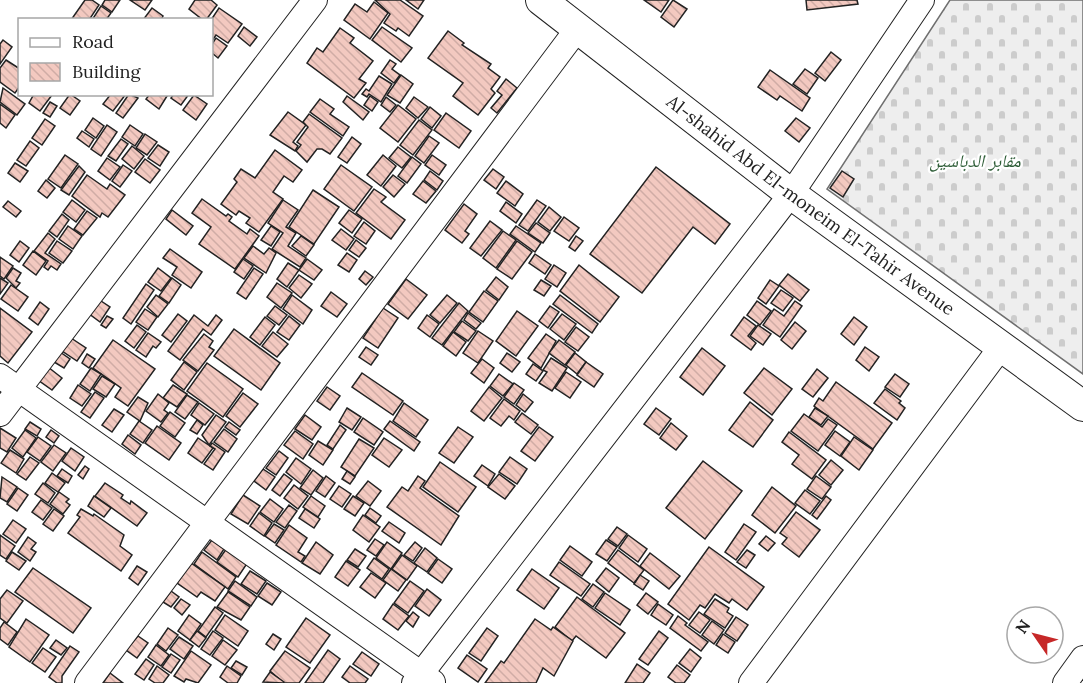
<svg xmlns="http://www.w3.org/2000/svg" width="1083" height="683" viewBox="0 0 1083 683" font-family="Lora,'Noto Naskh Arabic',serif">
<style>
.cemetery{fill:url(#cemetery-stones);stroke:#6f6f6f;stroke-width:1.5}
.building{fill:url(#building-back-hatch);stroke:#222;stroke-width:1.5}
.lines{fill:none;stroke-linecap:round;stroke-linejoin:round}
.minor-casing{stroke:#222;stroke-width:26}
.tertiary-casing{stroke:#222;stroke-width:32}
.minor{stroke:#fff;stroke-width:24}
.tertiary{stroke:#fff;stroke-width:30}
.labels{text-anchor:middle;stroke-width:4.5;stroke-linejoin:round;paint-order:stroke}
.park-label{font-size:18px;font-style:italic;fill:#2f5e38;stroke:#fff}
.street-label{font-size:18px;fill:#222;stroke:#fff}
</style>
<defs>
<pattern id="cemetery-stones" width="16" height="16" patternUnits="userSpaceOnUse" patternTransform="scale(1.5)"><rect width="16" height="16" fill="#eee"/><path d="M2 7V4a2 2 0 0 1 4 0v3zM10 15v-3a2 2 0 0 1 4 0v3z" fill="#ccc"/></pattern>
<pattern id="building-back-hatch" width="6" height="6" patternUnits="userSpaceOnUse" patternTransform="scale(1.5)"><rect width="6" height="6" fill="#f3c9c0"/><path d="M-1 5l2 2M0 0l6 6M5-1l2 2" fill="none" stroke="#d0aca5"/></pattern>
</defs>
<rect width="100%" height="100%" fill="#fff"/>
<polygon class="cemetery" points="950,0 1083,0 1083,374 827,189"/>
<g class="building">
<polygon points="85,0 92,0 99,5 89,20 71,20"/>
<polygon points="105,0 120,0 112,12 102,5"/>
<polygon points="130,0 152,0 145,10"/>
<polygon points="195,0 211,0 217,5 206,20 203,20 189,9"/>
<polygon points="375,0 400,0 423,16 409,36 398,28 396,31 384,23 390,14"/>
<polygon points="406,0 424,0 418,9"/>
<polygon points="644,0 669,0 661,12"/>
<polygon points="673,0 687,9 674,27 661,17"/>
<polygon points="806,0 857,0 858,4 807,10"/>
<polygon points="374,2 388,13 370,39 344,20 355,4 367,12"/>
<polygon points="101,6 111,13 106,20 92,20"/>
<polygon points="152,8 163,16 161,20 143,20"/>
<polygon points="219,8 242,24 228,43 216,35 212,41 211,20"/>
<polygon points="244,27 257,37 250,46 238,36"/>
<polygon points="382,27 412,48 401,62 372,40"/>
<polygon points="340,28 354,38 350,43 373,61 359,79 366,83 354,98 307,63 317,48 323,52"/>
<polygon points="448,31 464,43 462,45 491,64 488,68 500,77 491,89 495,93 478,115 453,96 463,83 428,58"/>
<polygon points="216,38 227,46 218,58 212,53 212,44"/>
<polygon points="3,40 12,47 0,64 0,44"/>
<polygon points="831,52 841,60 825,81 815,73"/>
<polygon points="6,60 20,69 20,86 15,93 0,82 0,68"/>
<polygon points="390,60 396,64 392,69 400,75 394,83 381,73"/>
<polygon points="805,69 818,78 807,94 793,84"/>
<polygon points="770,70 810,98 802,111 780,96 777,100 758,87"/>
<polygon points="401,75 413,84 400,103 387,95"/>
<polygon points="379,76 392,84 381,102 369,94 367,97 362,94 366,89 369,91"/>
<polygon points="506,79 517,88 497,113 491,108 502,95 497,91"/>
<polygon points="3,88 25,104 17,115 0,102"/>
<polygon points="34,94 51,94 52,95 40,111 29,103"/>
<polygon points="70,94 80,101 70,115 60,108"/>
<polygon points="111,94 126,94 113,111 103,104"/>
<polygon points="129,94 138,98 123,118 116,113"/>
<polygon points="150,94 165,94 167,96 159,109 146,99"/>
<polygon points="174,94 189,94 181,105 171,98"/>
<polygon points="194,95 207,104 196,120 183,110"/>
<polygon points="347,96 369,112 363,120 343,102"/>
<polygon points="370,96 378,102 372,111 364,105"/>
<polygon points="386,97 396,105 390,112 381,105"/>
<polygon points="414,97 428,107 418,118 406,108"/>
<polygon points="320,99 334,109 330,114 349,127 343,136 310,112"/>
<polygon points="50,102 57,106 50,117 43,113"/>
<polygon points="0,104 15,115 6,128 0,123"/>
<polygon points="398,105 416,119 398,142 380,128"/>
<polygon points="430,107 441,116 432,128 421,119"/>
<polygon points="288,112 306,125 293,142 298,146 295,151 270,135"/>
<polygon points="446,113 471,131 459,148 434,130"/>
<polygon points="309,114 342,138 330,154 322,149 317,149 307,162 296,151 301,145 297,142 308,127 303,122"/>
<polygon points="93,118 104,126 96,138 85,130"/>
<polygon points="796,118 810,128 799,142 785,131"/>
<polygon points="45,119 55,126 42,145 32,138"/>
<polygon points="419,120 432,130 413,155 400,145"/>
<polygon points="107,125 117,132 101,156 91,149"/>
<polygon points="130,125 143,134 135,146 122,137"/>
<polygon points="82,131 94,139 89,147 77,138"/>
<polygon points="145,134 157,142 147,155 136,148"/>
<polygon points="429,136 439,143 424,163 415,156"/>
<polygon points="352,137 361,144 347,163 338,157"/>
<polygon points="121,139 128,144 116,161 108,156"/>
<polygon points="30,141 39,148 26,166 17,160"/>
<polygon points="158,145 169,152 160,166 148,158"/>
<polygon points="132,146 144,156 134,169 122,159"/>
<polygon points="398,147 411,157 402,168 389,158"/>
<polygon points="275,150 302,170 293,182 284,176 273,192 283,199 259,232 246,223 250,218 239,211 236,215 221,204 237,182 234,179 241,169 255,178"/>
<polygon points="65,155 78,164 61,188 48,179"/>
<polygon points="383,155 396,166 381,186 367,175"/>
<polygon points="432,155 446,165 439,175 425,165"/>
<polygon points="412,157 421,164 407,183 398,176"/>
<polygon points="107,158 120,167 110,180 98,171"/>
<polygon points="145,159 160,170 150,183 135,172"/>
<polygon points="15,163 28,171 20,182 8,173"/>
<polygon points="123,165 132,171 120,187 112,181"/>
<polygon points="341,165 372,187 354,211 324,189"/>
<polygon points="79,166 85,172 69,195 61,190"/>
<polygon points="656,167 730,224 715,244 693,227 642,293 590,254"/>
<polygon points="493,169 504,177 496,189 484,180"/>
<polygon points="430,171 443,181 437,190 424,180"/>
<polygon points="842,171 854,179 843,197 830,188"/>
<polygon points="87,175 107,189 110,184 125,195 108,217 102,213 100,217 72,196"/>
<polygon points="393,175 405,184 394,197 383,187"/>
<polygon points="46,180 55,188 47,198 38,191"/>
<polygon points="423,181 436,191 426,203 413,194"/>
<polygon points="506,181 523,194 515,206 497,193"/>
<polygon points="374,189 386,197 381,202 405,220 391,239 356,213"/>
<polygon points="313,190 339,207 314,244 289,227"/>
<polygon points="202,199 226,216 228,214 232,217 229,221 247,234 250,229 259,236 235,269 199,244 211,227 192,213"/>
<polygon points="72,200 85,210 76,222 63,212"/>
<polygon points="283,200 298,210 286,227 296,233 288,246 306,258 300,267 272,249 283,233 268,223"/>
<polygon points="537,200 546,206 528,231 519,225"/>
<polygon points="8,201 21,211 16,217 3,207"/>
<polygon points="506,202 522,214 516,223 500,211"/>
<polygon points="464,204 477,214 465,231 469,234 462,243 445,230"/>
<polygon points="549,207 561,217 550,231 538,222"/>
<polygon points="172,210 193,226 186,235 166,219"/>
<polygon points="349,210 362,219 352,233 339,223"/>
<polygon points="87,211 97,218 83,235 74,229"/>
<polygon points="62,214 69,220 57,237 49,231"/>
<polygon points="564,217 579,228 569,241 554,231"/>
<polygon points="490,221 502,230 481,256 470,248"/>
<polygon points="364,222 375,231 366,244 354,236"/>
<polygon points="536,223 550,233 543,243 528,233"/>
<polygon points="68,226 82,236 73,249 59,239"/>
<polygon points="271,226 280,232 271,246 261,240"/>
<polygon points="516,226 541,243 535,252 510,234"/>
<polygon points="341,229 354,239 346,250 332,240"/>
<polygon points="503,231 516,240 496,268 483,258"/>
<polygon points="48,233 55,239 45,253 61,264 57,270 51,266 48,270 44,267 48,261 34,251"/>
<polygon points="301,236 314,245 306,256 292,246"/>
<polygon points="576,236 583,241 575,251 569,247"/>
<polygon points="356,240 366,248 359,257 349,250"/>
<polygon points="20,241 29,248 19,262 10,255"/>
<polygon points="57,241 72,251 63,263 49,253"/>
<polygon points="517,241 532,252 512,279 497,269"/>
<polygon points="253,246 264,254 269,248 276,253 266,273 244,258"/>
<polygon points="170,249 202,272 191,288 172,275 177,267 163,258"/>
<polygon points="33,251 46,261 36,275 23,265"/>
<polygon points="347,253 357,260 349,272 338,265"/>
<polygon points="535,254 551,265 545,274 529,263"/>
<polygon points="0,257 13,266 4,279 0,276"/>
<polygon points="243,259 253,266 244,279 234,272"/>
<polygon points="307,259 322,270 314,280 299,270"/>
<polygon points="288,263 299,270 287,287 277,279"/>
<polygon points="554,265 566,273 557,287 545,279"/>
<polygon points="579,265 619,297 600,322 560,291"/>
<polygon points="13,268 21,273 16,281 20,283 16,288 6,278"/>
<polygon points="158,268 171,278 161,291 148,282"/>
<polygon points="254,268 263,274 246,299 237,293"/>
<polygon points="365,271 373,277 366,285 359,279"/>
<polygon points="788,274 809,290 800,301 779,285"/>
<polygon points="299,275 312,284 301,298 289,288"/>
<polygon points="496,277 508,287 499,300 486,290"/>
<polygon points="0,278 8,283 0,294"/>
<polygon points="172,278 181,285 169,303 159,296"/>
<polygon points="406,279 427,295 408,319 388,304"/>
<polygon points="541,280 551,286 544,296 534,290"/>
<polygon points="770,280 779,286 766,304 758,298"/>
<polygon points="277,283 292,293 281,308 267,297"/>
<polygon points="146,284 154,290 131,324 123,318"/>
<polygon points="11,285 28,297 18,311 1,299"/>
<polygon points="781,290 793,298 783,311 771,303"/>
<polygon points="484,291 498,301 483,322 469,312"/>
<polygon points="331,292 347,304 337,317 321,306"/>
<polygon points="156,295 168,304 158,317 147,307"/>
<polygon points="292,295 312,310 303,324 283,309"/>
<polygon points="447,295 457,303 440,323 430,315"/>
<polygon points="560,295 598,324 592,333 553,304"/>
<polygon points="98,299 110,307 100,322 88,313"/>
<polygon points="757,301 771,311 760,325 747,315"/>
<polygon points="795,301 802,306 780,337 763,325 774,309 784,316"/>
<polygon points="40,302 49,309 38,325 29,318"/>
<polygon points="459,303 468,311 442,345 432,338"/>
<polygon points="275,306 287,315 279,325 267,316"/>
<polygon points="550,306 559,312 548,328 539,321"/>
<polygon points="0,308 32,332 8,363 0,356"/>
<polygon points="383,308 398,318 378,348 363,338"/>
<polygon points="145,309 157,317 148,330 136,322"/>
<polygon points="517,311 538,326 516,356 496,341"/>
<polygon points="468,313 481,323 476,329 464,320"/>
<polygon points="178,314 187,321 171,342 162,335"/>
<polygon points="562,314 576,324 564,340 550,329"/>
<polygon points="194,315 208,326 216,315 222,320 211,335 203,329 180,360 168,351"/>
<polygon points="427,315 439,324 430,337 418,328"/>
<polygon points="107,316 113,319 106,328 101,325"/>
<polygon points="289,316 300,325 289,340 277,332"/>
<polygon points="265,317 275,325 260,345 250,337"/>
<polygon points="744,317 756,326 748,336 756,343 751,350 731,335"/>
<polygon points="854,317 867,327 854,345 841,334"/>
<polygon points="462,321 476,331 468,341 454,332"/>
<polygon points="795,322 806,331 792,349 781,340"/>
<polygon points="137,325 146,332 134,348 125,341"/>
<polygon points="758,325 771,334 763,345 750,336"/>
<polygon points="576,327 589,337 578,351 565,342"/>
<polygon points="234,329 280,363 261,390 214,356"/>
<polygon points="478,331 493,341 478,363 463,353"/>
<polygon points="273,332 288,344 277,357 262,346"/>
<polygon points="453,332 466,342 456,356 443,346"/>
<polygon points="148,333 161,342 156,348 153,346 146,357 136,350"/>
<polygon points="204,334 213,341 209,347 214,350 198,371 183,360"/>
<polygon points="546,334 556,341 541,368 528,358"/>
<polygon points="71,338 86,348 77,361 62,351"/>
<polygon points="113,340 155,369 128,406 115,397 121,388 93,368"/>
<polygon points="559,340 575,352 565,365 549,353"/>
<polygon points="366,347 378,355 371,365 359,357"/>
<polygon points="865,347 879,357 869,371 856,360"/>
<polygon points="702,348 725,366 703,395 680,377"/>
<polygon points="60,352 70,359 64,368 54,362"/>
<polygon points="507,353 520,362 512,372 500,363"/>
<polygon points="575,353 586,362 577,374 566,365"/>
<polygon points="87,354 95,359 89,368 82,363"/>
<polygon points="551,358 567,368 552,391 539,383 547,372 543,370"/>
<polygon points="482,359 494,368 484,383 471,373"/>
<polygon points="184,362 197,372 184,390 171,380"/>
<polygon points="586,362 603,374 594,387 577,375"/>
<polygon points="207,363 243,389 223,417 187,391"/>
<polygon points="533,364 543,371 536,381 526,374"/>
<polygon points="48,367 62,378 52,390 38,380"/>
<polygon points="91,368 101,374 90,391 80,384"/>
<polygon points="764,368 792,389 772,415 744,393"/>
<polygon points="817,369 828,378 813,397 802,389"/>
<polygon points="566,372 581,382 570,398 555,388"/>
<polygon points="362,373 403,401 393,415 352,387"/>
<polygon points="499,374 513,384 503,396 490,386"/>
<polygon points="895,374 909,384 900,397 885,387"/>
<polygon points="102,376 115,384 106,397 93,389"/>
<polygon points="836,382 892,423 873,449 814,406 819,398 823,401"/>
<polygon points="514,383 524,390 514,404 504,397"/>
<polygon points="78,385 91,394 82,406 70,398"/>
<polygon points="173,385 187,394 177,407 163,398"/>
<polygon points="327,387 340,396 330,410 317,401"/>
<polygon points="489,387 502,398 484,421 471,411"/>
<polygon points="885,389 901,401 899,403 905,408 897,420 874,403"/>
<polygon points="95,392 104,398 90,418 81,412"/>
<polygon points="243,393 258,404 240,427 226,416"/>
<polygon points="158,394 169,403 164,410 168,413 161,422 146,411"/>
<polygon points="523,394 533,402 525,412 516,405"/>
<polygon points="187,395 198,402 185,419 175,412"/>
<polygon points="138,397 148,403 140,421 127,412"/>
<polygon points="504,399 520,411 514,420 509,416 501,426 490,418"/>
<polygon points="750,402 773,420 753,447 729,430"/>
<polygon points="199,403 214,414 205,425 191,415"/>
<polygon points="404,403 428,420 416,437 393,421"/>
<polygon points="347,408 361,417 352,430 339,422"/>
<polygon points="656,408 671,419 659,435 644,424"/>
<polygon points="815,408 828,416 821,425 809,417"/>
<polygon points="114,409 124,415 112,432 102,425"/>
<polygon points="170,412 185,423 175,437 160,426"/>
<polygon points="522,413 538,425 531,434 515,422"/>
<polygon points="804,414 822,427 828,419 837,425 818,451 791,431"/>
<polygon points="216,415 226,422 209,445 202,435"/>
<polygon points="305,415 321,427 312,440 295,429"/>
<polygon points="363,418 383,432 374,445 354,432"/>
<polygon points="197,420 203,425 197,434 190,430"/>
<polygon points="139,421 152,430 143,443 130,434"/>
<polygon points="390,421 420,442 414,451 384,429"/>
<polygon points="30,422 41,429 37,436 25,429"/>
<polygon points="229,422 240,430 236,435 225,427"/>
<polygon points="671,423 687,436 676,450 660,438"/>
<polygon points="340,425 346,430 333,449 327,445"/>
<polygon points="157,426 181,443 169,460 145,443"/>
<polygon points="458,427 473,437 454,463 439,453"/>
<polygon points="539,427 553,437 535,461 521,451"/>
<polygon points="0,428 16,438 7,452 0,448"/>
<polygon points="224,429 237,439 228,452 214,442"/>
<polygon points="25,430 36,438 23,457 12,448"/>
<polygon points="51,430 59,436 54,443 46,437"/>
<polygon points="295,431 313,444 303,459 284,445"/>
<polygon points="835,431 850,442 840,456 825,445"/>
<polygon points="789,432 826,460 812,479 792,464 799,455 782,442"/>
<polygon points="128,435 141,445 135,454 122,444"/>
<polygon points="38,437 51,446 40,461 27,452"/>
<polygon points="854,437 873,450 859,470 841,456"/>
<polygon points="198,438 213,448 202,463 188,453"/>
<polygon points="384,438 402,450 389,467 372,455"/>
<polygon points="359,439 374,448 355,476 341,467"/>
<polygon points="318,441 333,450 323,465 309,455"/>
<polygon points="212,443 225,452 213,470 204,464 215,449 210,446"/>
<polygon points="54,445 66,453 53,471 41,462"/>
<polygon points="71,448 84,457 75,471 62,461"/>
<polygon points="10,450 24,459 16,473 1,463"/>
<polygon points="279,451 288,458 276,475 266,468"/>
<polygon points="30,457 39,463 26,480 17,474"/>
<polygon points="510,457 527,469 517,484 499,472"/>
<polygon points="296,458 311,469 301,484 286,472"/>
<polygon points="831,460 843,470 831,485 819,475"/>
<polygon points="703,461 742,491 705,539 666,508"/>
<polygon points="440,462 476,487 458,512 423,487"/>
<polygon points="482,465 495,474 488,486 474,476"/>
<polygon points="85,466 89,469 83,479 78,475"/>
<polygon points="62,469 72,476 68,483 57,476"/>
<polygon points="263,469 275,477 266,490 254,481"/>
<polygon points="313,470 323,478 311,495 300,488"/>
<polygon points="347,471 355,477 350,484 342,479"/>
<polygon points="52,473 65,483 58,492 45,483"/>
<polygon points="284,474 292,480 280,496 272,490"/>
<polygon points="499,474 515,486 505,499 488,487"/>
<polygon points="326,476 335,483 325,497 316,491"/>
<polygon points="418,476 425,481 420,488 459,516 441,545 387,507 402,487 408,491"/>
<polygon points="816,476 831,487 822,499 807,489"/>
<polygon points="2,477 17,487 7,502 0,498"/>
<polygon points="368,481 381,491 370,506 356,496"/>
<polygon points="43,483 55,493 48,503 35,494"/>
<polygon points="105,483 123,495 121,498 130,504 131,501 147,513 137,526 95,496"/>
<polygon points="294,485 308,496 298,509 284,498"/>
<polygon points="339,486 351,494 342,507 330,499"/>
<polygon points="772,487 796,506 775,533 752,515"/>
<polygon points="18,488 28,495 17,511 7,504"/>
<polygon points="805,490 820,501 810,514 795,503"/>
<polygon points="59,492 69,499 66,502 70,505 63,514 50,504"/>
<polygon points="243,495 260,506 248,524 231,514"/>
<polygon points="94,496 111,508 104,517 88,506"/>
<polygon points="311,496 325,506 318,517 303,507"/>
<polygon points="353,496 364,503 355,516 344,509"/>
<polygon points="826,496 831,500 817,519 812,515"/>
<polygon points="270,499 283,509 274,522 260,512"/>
<polygon points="41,500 52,508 43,520 32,512"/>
<polygon points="289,505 297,511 285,528 276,522"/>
<polygon points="370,508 381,516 376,523 365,515"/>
<polygon points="54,509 64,516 53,531 43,524"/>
<polygon points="81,509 93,516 94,514 124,535 120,546 132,555 121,571 68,533 80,517 77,515"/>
<polygon points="305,509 320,519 314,528 299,518"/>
<polygon points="796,512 820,530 799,557 782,544 787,538 780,533"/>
<polygon points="259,513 272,523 264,536 250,526"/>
<polygon points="363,515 380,527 369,542 353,530"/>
<polygon points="13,520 26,529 16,543 3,534"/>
<polygon points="389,522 405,533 399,543 382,531"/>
<polygon points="274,524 284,530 275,543 265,536"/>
<polygon points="744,524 756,532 736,560 725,552"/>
<polygon points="289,525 307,538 298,552 305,556 301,562 276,545"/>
<polygon points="617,527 627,534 618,546 608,539"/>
<polygon points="0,535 15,546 6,559 0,555"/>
<polygon points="628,535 647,549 638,562 619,548"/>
<polygon points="766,536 775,543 768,551 759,544"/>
<polygon points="28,537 36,543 31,549 36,552 30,561 18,552"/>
<polygon points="375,539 384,545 376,556 367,550"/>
<polygon points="212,540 224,549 217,560 204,550"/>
<polygon points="606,540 617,547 607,561 596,554"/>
<polygon points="316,542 333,555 320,574 302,563"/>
<polygon points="387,542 402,553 391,569 376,558"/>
<polygon points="415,542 422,548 413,561 404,555"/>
<polygon points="570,546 592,562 582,576 560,560"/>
<polygon points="709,547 764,587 747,610 732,599 729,603 715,594 705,608 700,605 689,620 668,604"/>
<polygon points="227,548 248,562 238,577 217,562"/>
<polygon points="425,548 437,558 427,572 414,563"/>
<polygon points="355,549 366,556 358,567 347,560"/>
<polygon points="618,550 644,570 634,583 608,563"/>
<polygon points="747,550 755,555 746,568 737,562"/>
<polygon points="12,552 26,561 19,570 6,561"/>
<polygon points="202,552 236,577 228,589 194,564"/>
<polygon points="650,553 680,576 669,589 640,566"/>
<polygon points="402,555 417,566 407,580 392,569"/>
<polygon points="374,558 389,569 382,579 367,568"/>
<polygon points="438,559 452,569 442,583 428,573"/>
<polygon points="346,561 360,570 348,586 335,577"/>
<polygon points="559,562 590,584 581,596 550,575"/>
<polygon points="191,563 225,587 215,601 201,592 197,597 177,583"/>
<polygon points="137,566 147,572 138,585 129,578"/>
<polygon points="33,568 91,608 73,633 15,592"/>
<polygon points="606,568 619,578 609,592 596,581"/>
<polygon points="391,569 406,580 398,591 383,580"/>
<polygon points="532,569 559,588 544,609 517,590"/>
<polygon points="250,571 266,581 257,594 241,584"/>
<polygon points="371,573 386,583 375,598 360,587"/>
<polygon points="640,575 649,581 643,590 634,584"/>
<polygon points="235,581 257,597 251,606 228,591"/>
<polygon points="410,581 424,591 408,613 394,603"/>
<polygon points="267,583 281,592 272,605 258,596"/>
<polygon points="593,584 604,592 593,607 582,599"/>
<polygon points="427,589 441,600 429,616 415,606"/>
<polygon points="7,590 23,601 7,623 0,618 0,599"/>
<polygon points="171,591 179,597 171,607 163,602"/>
<polygon points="228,592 250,607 241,620 217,607"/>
<polygon points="605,593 630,610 620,625 595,608"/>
<polygon points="646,593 658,602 648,614 637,605"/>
<polygon points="577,597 625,633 606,658 576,636 572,641 555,627"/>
<polygon points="181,599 190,605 182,615 174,608"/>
<polygon points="715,599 729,608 727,612 733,616 725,628 704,614"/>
<polygon points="393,604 409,616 398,630 383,619"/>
<polygon points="658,604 673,615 666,625 651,615"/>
<polygon points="215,607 223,613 206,637 198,631"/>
<polygon points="413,612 419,617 413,627 406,621"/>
<polygon points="699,612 710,620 700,633 689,625"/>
<polygon points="189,615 201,624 190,640 178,631"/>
<polygon points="225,615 248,631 238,646 215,630"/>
<polygon points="678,616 687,623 685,625 708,642 701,651 670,628"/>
<polygon points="736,617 748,625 737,641 725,633"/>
<polygon points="306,618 330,635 310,663 286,647"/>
<polygon points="26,619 49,635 30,662 9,647"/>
<polygon points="535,619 551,630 553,627 573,641 554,676 543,668 536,683 485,683 501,661 504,663"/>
<polygon points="712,621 724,630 714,644 702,635"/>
<polygon points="4,622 17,632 8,645 0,639 0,628"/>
<polygon points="168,628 178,635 166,651 157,644"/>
<polygon points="487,628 498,636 481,661 469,653"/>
<polygon points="197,631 206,638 199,647 190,640"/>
<polygon points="213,631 223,638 210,655 201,649"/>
<polygon points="659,631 668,638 648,665 639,659"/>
<polygon points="273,634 281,639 274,650 266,644"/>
<polygon points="723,634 735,642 728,653 716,645"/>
<polygon points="138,636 148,643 137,658 126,650"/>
<polygon points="179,637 193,646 184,659 170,649"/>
<polygon points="56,640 67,648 61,655 50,648"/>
<polygon points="223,640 237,650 225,665 212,656"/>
<polygon points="156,645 169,655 161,666 148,657"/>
<polygon points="70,646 79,652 62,676 62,683 57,683 49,677"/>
<polygon points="43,648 56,657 45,672 32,663"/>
<polygon points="690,649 701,658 691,672 679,663"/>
<polygon points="328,650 340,659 323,683 305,683"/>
<polygon points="191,651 211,665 198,683 186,679 184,682 174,676"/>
<polygon points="285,651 310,668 299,683 284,683 270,671"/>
<polygon points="362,652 379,664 371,676 353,664"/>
<polygon points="171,654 180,660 171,673 162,667"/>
<polygon points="467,655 487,669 478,682 458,668"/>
<polygon points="146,659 154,665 144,680 135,674"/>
<polygon points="236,661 247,667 242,675 231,668"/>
<polygon points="637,664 650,673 643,683 625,683"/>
<polygon points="677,665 690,675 684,683 676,683 668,677"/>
<polygon points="157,666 169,675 163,683 155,683 149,679"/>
<polygon points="227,666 241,676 237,683 228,683 220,677"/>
<polygon points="350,666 368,679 365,683 350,683 342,677"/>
<polygon points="270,672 284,682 283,683 263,682"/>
<polygon points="110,673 123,683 103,683"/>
</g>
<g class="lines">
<g class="minor-casing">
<g id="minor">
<polyline points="0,376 433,682"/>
<polyline points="0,414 315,0"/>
<polyline points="87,683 578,28"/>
<polyline points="414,683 791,194 922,0"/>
<polyline points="751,683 1001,347"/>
<polyline points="1065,683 1083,658"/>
</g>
</g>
<g class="tertiary-casing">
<g id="tertiary">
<path id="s1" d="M541 0 791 194 1083 406"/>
</g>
</g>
<use href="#minor" class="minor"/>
<use href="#tertiary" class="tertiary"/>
</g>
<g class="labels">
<g class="park-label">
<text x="975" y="167">مقابر الدباسين</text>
</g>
<g class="street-label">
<text dy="6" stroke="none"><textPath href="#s1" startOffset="339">Al-shahid Abd El-moneim El-Tahir Avenue</textPath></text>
</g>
</g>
<rect x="18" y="18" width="195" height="78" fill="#ffffff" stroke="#a7a7a7" stroke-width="1.5"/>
<rect x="30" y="38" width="30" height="9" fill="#ffffff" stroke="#a7a7a7" stroke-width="1.5"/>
<text x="72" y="48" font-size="18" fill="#222222">Road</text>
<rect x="30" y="63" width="30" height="18" fill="url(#building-back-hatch)" stroke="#a7a7a7" stroke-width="1.5"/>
<text x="72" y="78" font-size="18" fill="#222222">Building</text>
<g transform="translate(1035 635) rotate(305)"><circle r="28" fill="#ffffff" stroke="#a7a7a7" stroke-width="1.5"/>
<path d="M0-4.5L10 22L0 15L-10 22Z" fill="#c62828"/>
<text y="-9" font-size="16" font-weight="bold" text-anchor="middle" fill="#222222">N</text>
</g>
</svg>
